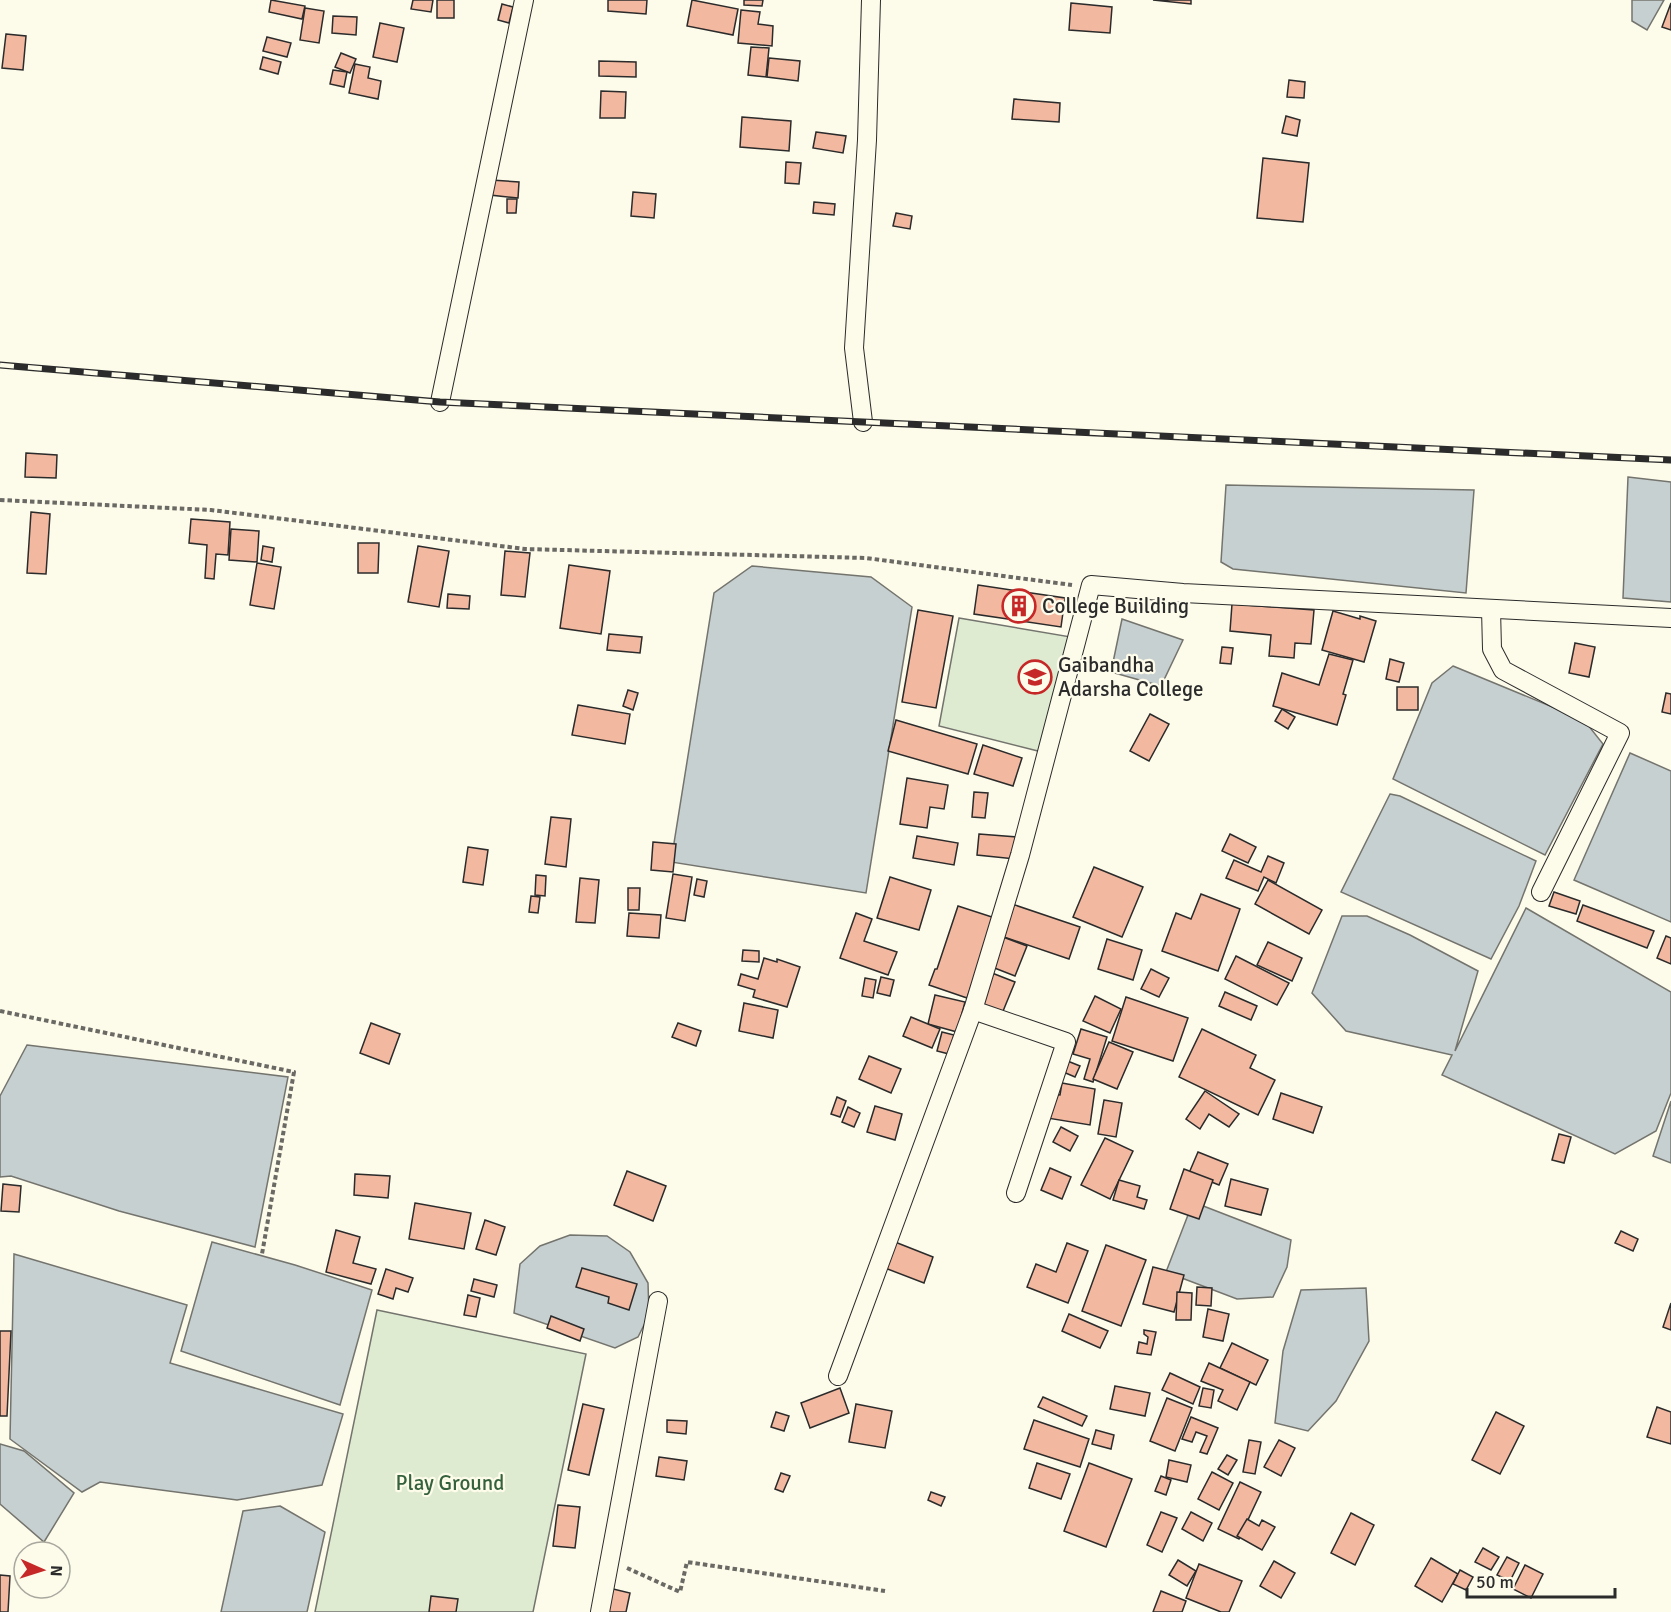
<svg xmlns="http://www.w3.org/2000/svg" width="1671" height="1612" viewBox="0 0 1671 1612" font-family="Signika,sans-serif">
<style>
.green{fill:#deebd1;stroke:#74746e;stroke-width:1.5}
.water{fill:#c7d0d0;stroke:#74746e;stroke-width:1.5}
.building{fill:#f2b8a0;stroke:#2b2b2b;stroke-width:1.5}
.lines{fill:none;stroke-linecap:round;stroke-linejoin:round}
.minor-casing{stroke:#2b2b2b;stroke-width:20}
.path{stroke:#6a6964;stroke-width:4;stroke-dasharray:4.5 3;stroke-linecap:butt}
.minor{stroke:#fdfbea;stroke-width:18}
.rail-casing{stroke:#2b2b2b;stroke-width:7}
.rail{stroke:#fdfbea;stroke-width:4.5;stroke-dasharray:14;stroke-linecap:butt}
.labels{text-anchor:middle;stroke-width:4.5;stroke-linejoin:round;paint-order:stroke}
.poi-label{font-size:21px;fill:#2b2b2b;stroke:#fdfbea;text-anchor:start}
.park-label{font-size:21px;fill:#34623c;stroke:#fdfbea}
</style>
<rect width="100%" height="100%" fill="#fdfbea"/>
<g class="green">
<polygon points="959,618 1071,637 1042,752 939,726"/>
<polygon points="377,1310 586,1354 533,1612 315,1612"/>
</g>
<g class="water">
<polygon points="1632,0 1664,0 1647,30 1632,21"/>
<polygon points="1628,477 1671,482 1671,602 1623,598"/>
<polygon points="1226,485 1474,490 1466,593 1233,569 1221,562"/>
<polygon points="752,566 871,577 912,607 866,893 671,862 714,593"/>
<polygon points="1122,619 1183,640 1161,686 1111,672"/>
<polygon points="1453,666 1584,720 1603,744 1545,855 1393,779 1432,683"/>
<polygon points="1630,753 1671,771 1671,922 1574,880"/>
<polygon points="1390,794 1400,796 1536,861 1519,906 1491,959 1341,892"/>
<polygon points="1526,908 1671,992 1671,1093 1656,1131 1615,1154 1442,1075 1452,1055 1346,1031 1312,993 1342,916 1367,916 1410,935 1478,971 1455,1051"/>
<polygon points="27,1045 288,1077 255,1247 119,1211 11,1176 0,1177 0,1096"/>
<polygon points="1671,1101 1671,1163 1653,1156"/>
<polygon points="1193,1202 1291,1240 1287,1267 1273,1297 1237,1299 1166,1272"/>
<polygon points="570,1235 607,1236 630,1252 648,1283 649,1315 638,1337 615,1348 514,1313 520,1264 540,1246"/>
<polygon points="212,1242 295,1265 372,1290 340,1405 181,1351"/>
<polygon points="14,1254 187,1305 170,1363 343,1414 322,1485 237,1500 100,1482 82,1492 10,1439"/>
<polygon points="1366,1288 1369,1341 1336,1401 1308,1431 1275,1423 1283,1351 1301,1290"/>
<polygon points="0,1444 24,1451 74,1493 44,1542 0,1504"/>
<polygon points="280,1506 325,1532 307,1612 221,1612 243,1511"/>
</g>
<g class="building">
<polygon points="271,0 305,6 302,19 269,12"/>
<polygon points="413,0 433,0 431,12 411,9"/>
<rect x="437" y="0" width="17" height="18"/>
<polygon points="608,0 647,0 646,14 608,11"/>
<polygon points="692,0 738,9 733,35 687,26"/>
<polygon points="744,0 763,0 762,6 744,5"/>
<polygon points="1153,0 1191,0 1191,4"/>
<polygon points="1071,3 1112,7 1110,33 1069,30"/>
<polygon points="1671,3 1671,30 1662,27"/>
<polygon points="502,4 513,7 509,23 498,20"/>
<polygon points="305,8 324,11 319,43 300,40"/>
<polygon points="741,10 760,12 758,24 773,26 772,46 738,43"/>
<polygon points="333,16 357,17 356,35 332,33"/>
<polygon points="380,23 404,28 397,62 373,57"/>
<polygon points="6,34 26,36 23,70 2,68"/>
<polygon points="267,37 291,43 287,57 263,51"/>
<polygon points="751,47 769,48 766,77 748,75"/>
<polygon points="341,53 356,59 350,73 335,67"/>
<polygon points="263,57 281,62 278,74 260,69"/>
<polygon points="769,58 800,61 798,81 767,77"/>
<polygon points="599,61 636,62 636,77 599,76"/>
<polygon points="355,64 370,67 368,78 381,81 378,99 349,93"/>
<polygon points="333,70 347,72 344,87 330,84"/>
<polygon points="1289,80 1305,82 1304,98 1287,97"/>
<polygon points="601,91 626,92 625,118 600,118"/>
<polygon points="1014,99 1060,103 1059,122 1012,119"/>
<polygon points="1286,116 1300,120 1297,136 1282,133"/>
<polygon points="742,117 791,121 789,151 740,147"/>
<polygon points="816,132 846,136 843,153 813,148"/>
<polygon points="1263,158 1309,163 1303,222 1257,218"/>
<polygon points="786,162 801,163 799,184 785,183"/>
<polygon points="491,180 519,182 518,198 490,195"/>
<polygon points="633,192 656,194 654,218 631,216"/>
<polygon points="507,199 517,199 516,213 507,213"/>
<polygon points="814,202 835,204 834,215 813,213"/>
<polygon points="896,213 912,216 910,229 893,226"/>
<polygon points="26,453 57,455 56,478 25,477"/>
<polygon points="31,512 50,514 46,574 27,573"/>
<polygon points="191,519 230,522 228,555 216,554 214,579 205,578 207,545 189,543"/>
<polygon points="231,529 259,531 257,562 229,560"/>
<polygon points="358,543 379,543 378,573 358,573"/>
<polygon points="263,546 274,548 272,562 261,560"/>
<polygon points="418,546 449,551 439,607 408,602"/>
<polygon points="505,551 530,553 525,597 501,595"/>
<polygon points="257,563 281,567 274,609 250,605"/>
<polygon points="569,565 610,571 601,634 560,628"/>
<polygon points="978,585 1065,598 1061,627 974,614"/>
<polygon points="448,594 470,596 469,609 447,608"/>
<polygon points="1232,604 1314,610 1311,644 1295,643 1294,658 1269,656 1271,635 1230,631"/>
<polygon points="918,610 953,616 936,708 902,702"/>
<polygon points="1333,611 1360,619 1360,616 1376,621 1364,662 1322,650"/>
<polygon points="609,634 642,637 640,653 607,650"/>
<polygon points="1575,643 1595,647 1589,677 1569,673"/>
<polygon points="1222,647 1233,648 1231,664 1220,663"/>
<polygon points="1329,654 1353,660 1343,694 1346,695 1337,725 1273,706 1282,673 1319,685"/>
<polygon points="1390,659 1404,663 1399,682 1386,679"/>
<rect x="1397" y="687" width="21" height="23"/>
<polygon points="628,690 638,693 633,710 623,706"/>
<polygon points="1666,693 1671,694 1671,714 1662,712"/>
<polygon points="578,705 630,714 625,744 572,735"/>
<polygon points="1282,709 1295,717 1288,729 1275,721"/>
<polygon points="1150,714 1169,724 1149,761 1130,751"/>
<polygon points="896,720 977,744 968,774 888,751"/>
<polygon points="983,745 1022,758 1013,786 974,774"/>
<polygon points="907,778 948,785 944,809 930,807 927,828 900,824"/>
<polygon points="974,792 988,793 985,818 972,817"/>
<polygon points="551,817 571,819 566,867 545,864"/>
<polygon points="979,834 1017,837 1015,859 977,855"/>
<polygon points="1230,834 1256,847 1248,863 1222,851"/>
<polygon points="917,836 958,843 954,865 913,858"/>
<polygon points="653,842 676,844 673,872 651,870"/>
<polygon points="468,847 488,850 483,885 463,882"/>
<polygon points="1268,856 1284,863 1276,883 1264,877 1258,891 1226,878 1234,860 1261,872"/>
<polygon points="1094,867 1143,887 1122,937 1073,917"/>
<polygon points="673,874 692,877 685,921 666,918"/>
<polygon points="536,875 546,876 545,896 535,895"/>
<polygon points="890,877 931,890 919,930 877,918"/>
<polygon points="580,878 599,880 595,923 576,922"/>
<polygon points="697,879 707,881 704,897 694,895"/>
<polygon points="1268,880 1322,910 1309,934 1255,904"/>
<polygon points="628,888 640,888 639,910 628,910"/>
<polygon points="1554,892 1580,901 1576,914 1549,906"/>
<polygon points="1201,894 1240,909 1218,971 1162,951 1176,913 1191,919"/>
<polygon points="531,896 540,897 538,913 529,912"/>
<polygon points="1012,904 1080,927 1069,959 1001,936"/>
<polygon points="1583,905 1654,931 1647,948 1577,921"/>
<polygon points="958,906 995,918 967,998 929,985 935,969 937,969"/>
<polygon points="629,913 661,915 659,938 627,936"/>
<polygon points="856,913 872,919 864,941 897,952 888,975 840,958"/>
<polygon points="1666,936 1671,938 1671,964 1657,958"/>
<polygon points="1003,937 1027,946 1015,976 992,967"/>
<polygon points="1107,939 1142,950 1133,980 1098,969"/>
<polygon points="1268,942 1302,958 1292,981 1257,965"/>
<polygon points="743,950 759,951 759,962 742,961"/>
<polygon points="1236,956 1289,983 1277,1005 1225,979"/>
<polygon points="764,958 777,962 777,959 800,967 787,1007 753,997 755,990 738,985 741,974 758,979"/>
<polygon points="1151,969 1169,978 1159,997 1141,989"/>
<polygon points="992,973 1015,982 1001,1016 979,1007"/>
<polygon points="881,977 894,980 890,996 877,993"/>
<polygon points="865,978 876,980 873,998 862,996"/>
<polygon points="1225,992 1257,1006 1251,1020 1219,1006"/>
<polygon points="935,995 965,1002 957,1032 928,1024"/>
<polygon points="1095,996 1121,1009 1110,1033 1083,1021"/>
<polygon points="1126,997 1188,1018 1173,1061 1112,1041"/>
<polygon points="744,1003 778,1010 773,1038 739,1031"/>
<polygon points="911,1017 940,1029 932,1048 903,1036"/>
<polygon points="371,1023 400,1034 389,1064 360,1053"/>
<polygon points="678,1023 701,1031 696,1046 672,1037"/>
<polygon points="1081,1029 1107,1037 1093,1082 1084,1079 1090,1059 1073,1054"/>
<polygon points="1202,1029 1256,1055 1250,1068 1275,1080 1258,1115 1179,1077"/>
<polygon points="942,1032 954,1035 949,1054 937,1051"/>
<polygon points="1109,1042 1133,1052 1117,1089 1093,1079"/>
<polygon points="869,1056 901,1069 891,1093 859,1079"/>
<polygon points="1065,1060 1080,1066 1075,1077 1061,1071"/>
<polygon points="1062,1083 1095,1089 1090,1125 1047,1118 1051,1094 1060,1095"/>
<polygon points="1205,1091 1239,1114 1229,1127 1209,1114 1200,1129 1186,1119"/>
<polygon points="1281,1093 1322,1107 1313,1133 1273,1119"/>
<polygon points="837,1097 846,1101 840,1117 831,1114"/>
<polygon points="1104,1100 1122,1103 1116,1137 1098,1134"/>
<polygon points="875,1106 902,1114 895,1140 867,1132"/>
<polygon points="848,1107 860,1113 854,1127 842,1122"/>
<polygon points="1061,1127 1078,1136 1070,1151 1053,1142"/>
<polygon points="1559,1134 1571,1137 1564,1163 1552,1160"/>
<polygon points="1105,1138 1133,1151 1110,1199 1081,1185"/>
<polygon points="1198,1152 1228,1164 1219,1185 1189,1173"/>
<polygon points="1050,1168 1071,1177 1062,1199 1041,1190"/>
<polygon points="1184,1169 1213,1180 1199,1219 1170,1209"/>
<polygon points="627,1171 666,1186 653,1221 614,1205"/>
<polygon points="355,1174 390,1176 388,1198 354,1195"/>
<polygon points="1231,1179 1268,1189 1261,1215 1225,1206"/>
<polygon points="1119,1180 1140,1186 1137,1197 1147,1200 1144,1209 1113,1200"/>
<polygon points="3,1184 21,1186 19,1212 1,1211"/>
<polygon points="415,1203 471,1213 464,1249 409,1239"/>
<polygon points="485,1220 505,1227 496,1255 476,1249"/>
<polygon points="336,1230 360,1237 353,1263 376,1269 371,1284 326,1272"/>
<polygon points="1621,1231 1638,1239 1633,1251 1615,1243"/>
<polygon points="895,1242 933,1257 924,1283 885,1268"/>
<polygon points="1067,1243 1088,1251 1068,1303 1027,1287 1036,1264 1056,1272"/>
<polygon points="1106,1245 1146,1260 1121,1326 1082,1311"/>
<polygon points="1153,1267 1184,1275 1174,1312 1143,1304"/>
<polygon points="582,1268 637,1284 629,1310 608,1303 609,1297 576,1287"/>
<polygon points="386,1269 413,1278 408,1292 396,1288 393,1299 378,1294"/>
<polygon points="474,1279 497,1285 494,1297 471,1291"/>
<polygon points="1197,1287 1212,1288 1211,1306 1196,1305"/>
<polygon points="1177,1292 1192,1293 1191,1320 1176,1320"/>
<polygon points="468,1295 480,1298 476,1317 464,1315"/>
<polygon points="1671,1303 1671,1330 1663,1327"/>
<polygon points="1208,1309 1229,1314 1223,1341 1203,1337"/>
<polygon points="1069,1314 1108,1331 1100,1348 1062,1331"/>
<polygon points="551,1316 584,1329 580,1341 547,1328"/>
<polygon points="1144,1330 1156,1332 1151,1355 1137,1353 1139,1342 1147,1344 1148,1337 1144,1334"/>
<polygon points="0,1331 11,1331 7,1416 0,1416"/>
<polygon points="1232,1343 1268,1360 1256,1385 1220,1368"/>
<polygon points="1209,1363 1250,1382 1237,1410 1218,1401 1223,1390 1201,1381"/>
<polygon points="1170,1373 1200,1387 1193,1404 1162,1390"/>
<polygon points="1115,1386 1150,1393 1145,1416 1110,1409"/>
<polygon points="840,1388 849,1413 810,1428 801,1403"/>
<polygon points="1203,1388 1214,1390 1211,1408 1199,1406"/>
<polygon points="1043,1397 1087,1416 1082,1426 1038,1407"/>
<polygon points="1167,1398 1192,1408 1175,1451 1150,1441"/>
<polygon points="583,1404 604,1409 589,1475 568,1470"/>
<polygon points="856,1404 892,1411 885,1448 849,1442"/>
<polygon points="1657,1407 1671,1412 1671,1444 1647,1437"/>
<polygon points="776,1412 789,1416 784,1431 771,1427"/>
<polygon points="1496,1412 1524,1426 1500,1474 1472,1460"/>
<polygon points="1191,1417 1218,1428 1207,1454 1200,1452 1207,1436 1196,1432 1192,1442 1182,1439"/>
<polygon points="667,1420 687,1421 686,1434 667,1432"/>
<polygon points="1034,1420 1089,1439 1080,1467 1024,1449"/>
<polygon points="1096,1430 1114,1435 1111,1449 1092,1444"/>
<polygon points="1249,1440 1261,1442 1255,1474 1243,1472"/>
<polygon points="1279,1440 1295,1448 1281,1476 1264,1467"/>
<polygon points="1227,1455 1237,1460 1228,1475 1218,1469"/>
<polygon points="659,1457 687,1461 684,1480 656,1476"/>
<polygon points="1169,1460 1191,1465 1187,1482 1166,1477"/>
<polygon points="1037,1463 1070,1474 1061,1499 1029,1488"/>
<polygon points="1089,1463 1132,1479 1106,1547 1064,1531"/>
<polygon points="1212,1472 1233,1483 1219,1510 1198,1499"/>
<polygon points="781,1473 790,1476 783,1492 775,1489"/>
<polygon points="1161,1476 1171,1480 1166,1495 1155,1491"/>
<polygon points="1240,1482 1261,1492 1239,1539 1218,1529"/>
<polygon points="931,1492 945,1497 941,1506 928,1500"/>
<polygon points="558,1505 580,1507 575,1548 553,1546"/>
<polygon points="1161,1512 1177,1518 1162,1552 1147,1545"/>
<polygon points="1191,1512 1212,1523 1203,1541 1182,1529"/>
<polygon points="1351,1513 1374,1525 1355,1565 1331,1553"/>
<polygon points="1247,1519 1259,1526 1262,1520 1275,1527 1262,1550 1237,1536"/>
<polygon points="1483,1548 1499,1557 1491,1570 1475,1562"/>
<polygon points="1507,1557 1519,1563 1510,1581 1497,1575"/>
<polygon points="1431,1558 1458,1574 1442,1602 1415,1586"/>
<polygon points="1178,1560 1196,1571 1187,1586 1169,1575"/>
<polygon points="1274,1561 1295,1573 1281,1598 1260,1586"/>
<polygon points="1199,1564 1242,1581 1229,1612 1221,1612 1186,1598"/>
<polygon points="1525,1565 1543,1574 1531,1598 1513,1589"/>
<polygon points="1460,1570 1473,1577 1466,1590 1453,1584"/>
<polygon points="0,1575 10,1576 8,1612 0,1612"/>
<polygon points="609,1588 630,1593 626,1612 604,1612"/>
<polygon points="1161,1591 1186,1601 1182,1612 1153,1612"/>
<polygon points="431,1596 458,1599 456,1612 429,1612"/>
</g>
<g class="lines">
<g class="minor-casing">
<g id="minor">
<polyline points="440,402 524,0"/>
<polyline points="863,422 854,348 867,140 871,0"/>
<polyline points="1491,609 1492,649 1503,670 1620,733 1541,892"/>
<polyline points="973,1010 1066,1042 1016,1193"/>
<polyline points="838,1376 973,1010 1020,855 1091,585 1183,593 1671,618"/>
<polyline points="600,1612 658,1301"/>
</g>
</g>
<g class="path">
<polyline points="0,500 211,510 525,549 866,558 1072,585"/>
<polyline points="0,1011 294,1072 262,1254"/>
<polyline points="627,1568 680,1592 687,1562 885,1591"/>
</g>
<use href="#minor" class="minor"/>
<g class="rail-casing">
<polyline id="rail" points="0,365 440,402 1671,460"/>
</g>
<use href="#rail" class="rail"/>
</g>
<defs>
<g id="building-ring" transform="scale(1.725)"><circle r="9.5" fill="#fdfbea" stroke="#c62828" stroke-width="1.5"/><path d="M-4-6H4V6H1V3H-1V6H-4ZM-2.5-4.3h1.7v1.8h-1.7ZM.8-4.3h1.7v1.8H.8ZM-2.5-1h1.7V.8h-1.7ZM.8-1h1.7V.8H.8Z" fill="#c62828"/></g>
<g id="university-ring" transform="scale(1.725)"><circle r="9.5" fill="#fdfbea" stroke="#c62828" stroke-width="1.5"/><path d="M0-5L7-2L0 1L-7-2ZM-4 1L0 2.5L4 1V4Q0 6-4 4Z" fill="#c62828"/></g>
</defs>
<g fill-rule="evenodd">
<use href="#building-ring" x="1019" y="606"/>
<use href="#university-ring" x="1035" y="677"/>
</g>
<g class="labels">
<g class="poi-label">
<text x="1042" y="613">College Building</text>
<text x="1058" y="672">Gaibandha<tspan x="1058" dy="24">Adarsha College</tspan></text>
</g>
<g class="park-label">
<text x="450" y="1490">Play Ground</text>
</g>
</g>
<g transform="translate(42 1570) rotate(93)"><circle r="28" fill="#fdfbea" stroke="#a9a89e" stroke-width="1.5"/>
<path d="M0-4.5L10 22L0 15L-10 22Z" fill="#c62828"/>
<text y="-9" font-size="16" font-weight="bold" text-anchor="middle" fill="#2b2b2b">N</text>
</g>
<path d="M1467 1588v9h148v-9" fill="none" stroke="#2b2b2b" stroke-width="3"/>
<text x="1476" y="1588" font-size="18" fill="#2b2b2b" stroke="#fdfbea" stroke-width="4.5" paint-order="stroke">50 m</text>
</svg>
